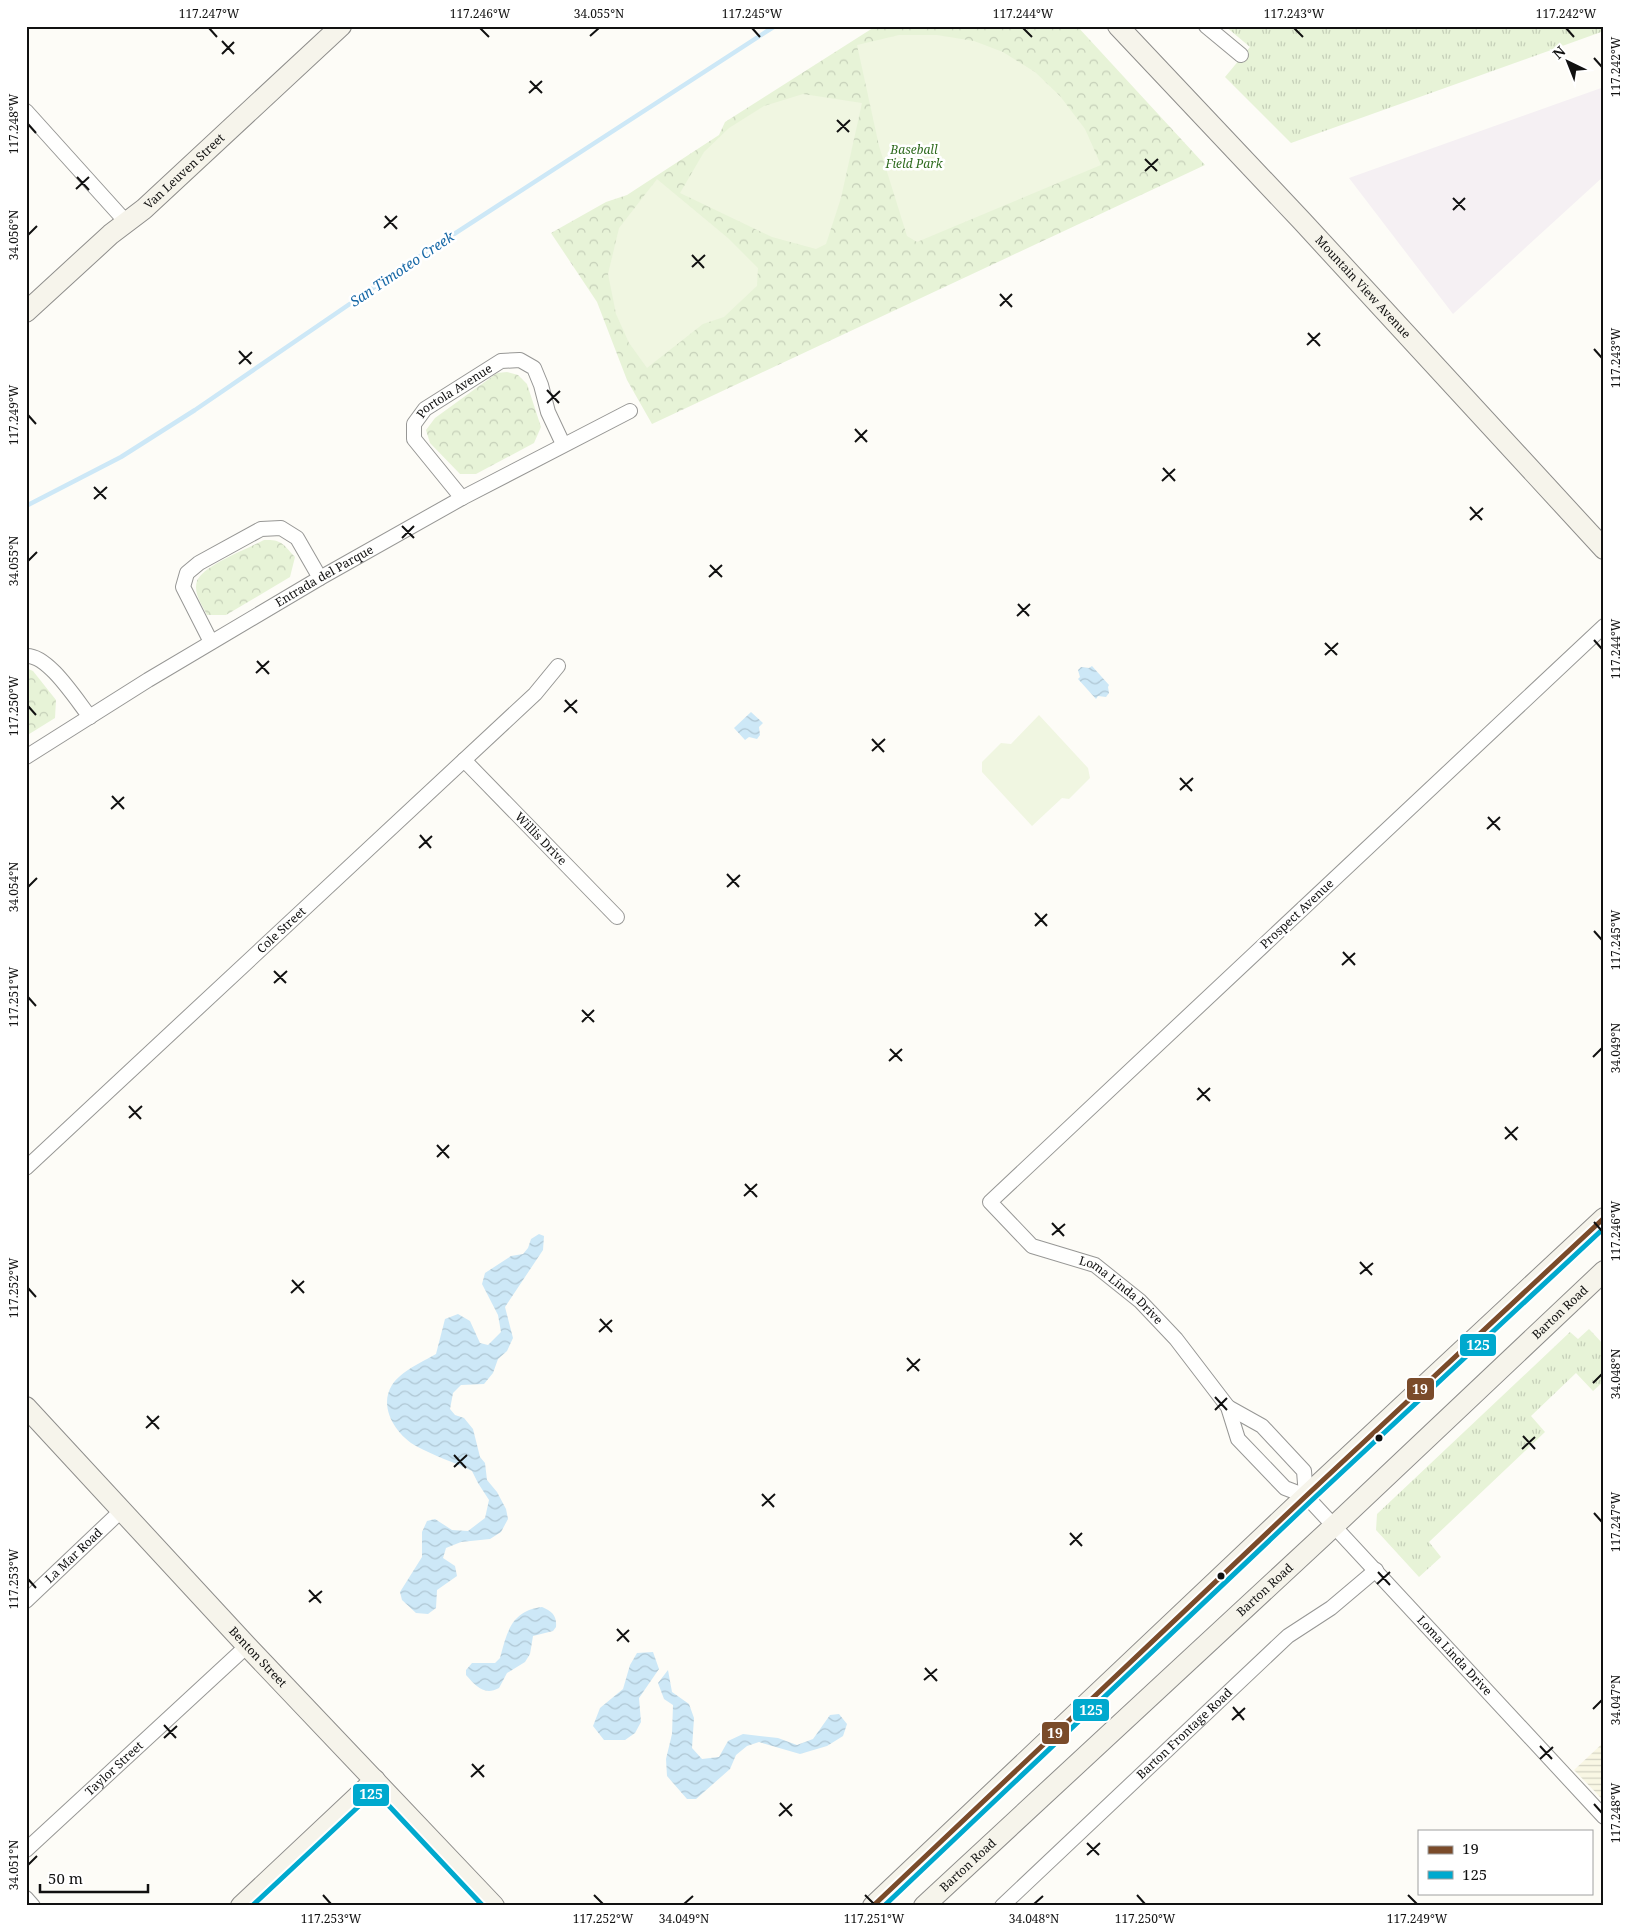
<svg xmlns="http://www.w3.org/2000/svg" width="1630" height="1932" viewBox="0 0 1630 1932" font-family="'Noto Serif',serif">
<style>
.industrial{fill:#f5f0f3}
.farmland{fill:url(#farmland-rules)}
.grass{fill:url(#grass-tufts)}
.park{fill:url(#park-crowns)}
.pitch{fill:#f0f6e1}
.water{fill:url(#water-waves)}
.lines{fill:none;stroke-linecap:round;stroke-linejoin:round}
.stream{stroke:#cde8f7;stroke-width:4.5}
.street-casing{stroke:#979795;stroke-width:16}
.secondary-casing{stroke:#8e8d8b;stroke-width:22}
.street{stroke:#fffffe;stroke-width:14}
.secondary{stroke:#f6f4eb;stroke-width:20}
.bus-1-casing{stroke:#fff;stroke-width:9}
.bus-2-casing{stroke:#fff;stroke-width:9}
.bus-1{stroke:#7a4b2a;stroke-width:5}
.bus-2{stroke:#00a9ce;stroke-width:5}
.ticks{fill:none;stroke:#111;stroke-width:2}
.bus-dot{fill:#111;stroke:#fff;stroke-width:2}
.labels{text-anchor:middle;stroke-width:5;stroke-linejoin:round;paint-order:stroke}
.park-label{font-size:12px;font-style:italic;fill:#2f6b1f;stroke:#fff}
.street-label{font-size:12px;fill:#111;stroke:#fff}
.water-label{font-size:14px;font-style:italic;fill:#1768a6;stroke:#fff}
.line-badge{stroke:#fff;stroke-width:2}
.badge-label{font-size:14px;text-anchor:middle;font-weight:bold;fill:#fff}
.neatline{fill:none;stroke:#111;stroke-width:2}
.ticks-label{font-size:12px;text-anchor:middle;fill:#111}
</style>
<defs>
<pattern id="farmland-rules" width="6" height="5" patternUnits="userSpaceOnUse" patternTransform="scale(1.25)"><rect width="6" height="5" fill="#f9f7e4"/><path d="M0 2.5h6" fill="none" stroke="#d4d3c3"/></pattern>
<pattern id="grass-tufts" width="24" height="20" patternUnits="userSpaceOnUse" patternTransform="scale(1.25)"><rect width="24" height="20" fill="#e7f3d7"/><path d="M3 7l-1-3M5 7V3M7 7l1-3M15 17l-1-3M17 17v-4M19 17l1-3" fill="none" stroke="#c5cfb8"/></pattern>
<pattern id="park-crowns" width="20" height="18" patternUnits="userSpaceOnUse" patternTransform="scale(1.25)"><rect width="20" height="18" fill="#e7f3d7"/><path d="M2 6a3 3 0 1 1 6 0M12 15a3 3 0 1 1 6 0" fill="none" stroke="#c5cfb8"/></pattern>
<pattern id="water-waves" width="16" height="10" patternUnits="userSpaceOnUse" patternTransform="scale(1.25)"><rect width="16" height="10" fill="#cde8f7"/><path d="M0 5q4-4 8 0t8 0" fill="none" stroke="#afc6d3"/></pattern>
</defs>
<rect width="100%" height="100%" fill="#fdfcf7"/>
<polygon class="industrial" points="1604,87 1604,176 1453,314 1349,178"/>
<polygon class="farmland" points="1604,1742 1604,1801 1574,1770"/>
<g class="grass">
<polygon points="1225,26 1604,26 1604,31 1291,143 1225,77 1250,47"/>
<polygon points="1589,1329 1604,1345 1604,1381 1593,1391 1576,1373 1531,1416 1545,1432 1429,1542 1441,1557 1419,1577 1376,1530 1377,1514 1570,1332 1578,1339"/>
</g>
<g class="park">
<polygon points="876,26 1077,26 1205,165 652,424 627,380 597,302 551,233 606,202 627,195 719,135 725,122"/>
<polygon points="507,372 518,375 527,384 541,427 534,443 476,474 460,474 430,443 426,430 435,418 497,373"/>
<path d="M264 540C282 539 284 545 295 557L290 577 226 615H207C202 605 193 593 197 581 202 566 249 548 264 540Z"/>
<polygon points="26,668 33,671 56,700 55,718 26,736"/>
</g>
<g class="pitch">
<polygon points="899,35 937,35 974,41 1003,52 1035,72 1060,96 1085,129 1101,165 917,242 907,236 879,146 857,45"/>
<polygon points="803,94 862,103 841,198 826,244 816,249 772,237 680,193 704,152 729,128 764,106"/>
<polygon points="657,179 728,238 758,268 757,286 724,317 703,324 647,368 629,343 616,314 608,274 619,228"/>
<polygon points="1039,715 1088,768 1090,778 1069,799 1062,798 1032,826 982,772 982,762 1001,743 1011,744"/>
</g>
<g class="water">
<polygon points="1092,666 1109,685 1108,687 1109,693 1106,697 1098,696 1096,699 1078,679 1080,677 1078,670 1081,667 1089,668"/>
<polygon points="751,712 763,723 759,727 760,735 757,739 749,737 745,740 734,728"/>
<path d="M539 1234 544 1236 543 1250 505 1307 513 1338 507 1351 498 1359 493 1373 484 1384 461 1385 453 1393 450 1409 455 1415 464 1418 473 1429 480 1457 485 1463 487 1480 497 1492 506 1509 508 1519 501 1532 490 1539 461 1542 446 1548 443 1558 455 1566 457 1576 437 1590 436 1608 428 1614 416 1613 402 1600 400 1592 422 1557V1532L427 1521 435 1519 452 1530 468 1531 485 1518 489 1500 478 1483 472 1471C454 1462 434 1456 416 1446 396 1435 378 1407 392 1385 401 1371 422 1362 436 1354L445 1319 458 1314 470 1321 480 1343 488 1345 501 1332 498 1315 482 1284 485 1273 511 1256 523 1254 528 1248 531 1239Z"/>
<path d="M542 1607C552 1611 557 1616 556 1627L553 1631 533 1636 530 1654 525 1662 507 1673 499 1688C484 1696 476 1686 466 1675V1670L472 1663H495L500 1658C507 1632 511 1611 542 1607Z"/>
<polygon points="653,1652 659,1669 639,1698 641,1722 635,1733 625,1740 604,1740 593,1726 600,1708 623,1689 630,1665 637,1653"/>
<polygon points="668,1670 672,1692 689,1704 694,1718 692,1748 702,1759 719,1757 728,1741 743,1734 778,1738 797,1745 813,1739 830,1715 839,1714 847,1724 843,1736 827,1746 800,1754 759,1742 747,1746 736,1755 730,1769 696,1799 687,1799 667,1776 666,1759 672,1734 673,1705 664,1699 658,1683"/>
</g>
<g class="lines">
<polyline class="stream" points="26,506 121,457 195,410 414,260 775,26"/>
<g class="street-casing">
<g id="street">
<polyline points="1206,26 1241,55"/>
<polyline points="26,111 127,223"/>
<path id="s1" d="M462 498 414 439V424L425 409 501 361 520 360 534 368 541 385 548 412 563 444"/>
<path id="s2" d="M1604 626 990 1202 1032 1246 1095 1265 1140 1301 1176 1339 1228 1407 1238 1439 1285 1488 1306 1496 1604 1817"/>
<polyline points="211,642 183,587 187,573 199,563 261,529 281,528 297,538 320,578"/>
<path d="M26 656C48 654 77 701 90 717"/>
<path id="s3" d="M26 757 148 680 320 578 462 498 630 411"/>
<path id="s4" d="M464 760 617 917"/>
<path id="s5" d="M26 1168 535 694 558 666"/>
<polyline points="1228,1407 1262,1426 1304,1471 1306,1496"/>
<path id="s6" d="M26 1601 122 1510"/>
<path id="s7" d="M26 1850 247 1646"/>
<polyline points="26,1898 33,1906"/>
<path id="s8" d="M1002 1906 1288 1636 1331 1608 1376 1570"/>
</g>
</g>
<g class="secondary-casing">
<g id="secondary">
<path id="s9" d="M1118 26 1302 221 1604 549"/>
<path id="s10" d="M26 312 111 234 144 209 341 26"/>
<path id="s11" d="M26 1407 247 1646 494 1906"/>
<polyline points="241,1906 375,1780"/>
<polyline points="873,1906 1306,1496 1604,1218"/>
<path id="s12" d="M924 1906 1334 1526 1604 1271"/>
</g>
</g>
<use href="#street" class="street"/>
<use href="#secondary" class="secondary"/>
<g class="bus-1-casing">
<polyline id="bus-1" points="873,1906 1306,1496 1604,1218"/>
</g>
<g class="bus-2-casing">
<g id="bus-2">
<polyline points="252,1906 375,1791 483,1906"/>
<polyline points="884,1906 1311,1501 1604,1228"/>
</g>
</g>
<use href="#bus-1" class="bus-1"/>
<use href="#bus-2" class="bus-2"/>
</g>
<path class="ticks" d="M209 28 217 37M480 28 489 37M752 28 760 37M1023 28 1032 37M1294 28 1303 37M1566 28 1574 37M590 36 599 28M222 41 234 54M222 54 234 42M1594 58 1602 67M530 81 542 93M529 93 542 81M837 120 849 132M28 124 36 133M837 132 850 120M1145 159 1157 171M1145 171 1158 159M77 177 89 190M76 189 89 177M1453 198 1465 210M1453 210 1465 198M385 216 397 229M384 228 397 216M28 235 37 226M692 255 704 268M692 267 705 255M1000 294 1012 307M1000 306 1012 294M1308 333 1320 346M1307 345 1320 333M1594 349 1602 358M239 351 251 364M239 364 252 352M547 390 559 403M547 403 560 391M28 415 36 424M855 429 867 442M855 442 867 430M1163 468 1175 481M1162 481 1175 469M94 487 106 499M94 499 107 487M1470 507 1482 520M1470 520 1483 508M402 526 414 538M402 538 414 526M28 561 37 552M710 565 722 577M709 577 722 565M1018 604 1029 616M1017 616 1030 604M1594 640 1602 649M1325 643 1337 655M1325 655 1338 643M257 661 269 674M256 673 269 661M565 700 577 713M28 706 36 715M564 712 577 700M872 739 884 752M872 751 885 739M1180 778 1192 791M1180 790 1193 778M112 796 124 809M111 809 124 797M1488 817 1500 830M1487 829 1500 817M420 835 431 848M419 848 432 836M727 874 739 887M28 887 37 878M727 887 740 875M1035 913 1047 926M1035 926 1047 914M1594 931 1602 940M1343 952 1355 965M1342 965 1355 953M274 971 286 983M274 983 287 971M28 997 36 1006M582 1010 594 1022M582 1022 594 1010M890 1049 902 1061M1593 1057 1602 1048M889 1061 902 1049M1198 1088 1210 1101M1197 1100 1210 1088M129 1106 141 1119M129 1118 142 1106M1505 1127 1517 1140M1505 1139 1518 1127M437 1145 449 1158M437 1157 449 1145M745 1184 757 1197M744 1196 757 1184M1594 1222 1602 1231M1052 1223 1064 1236M1052 1235 1065 1224M1360 1262 1372 1275M1360 1274 1373 1263M292 1280 304 1293M28 1288 36 1297M291 1293 304 1281M600 1319 612 1332M599 1332 612 1320M907 1358 919 1371M907 1371 920 1359M1593 1383 1602 1374M1215 1397 1227 1410M1215 1410 1227 1398M147 1416 159 1429M146 1428 159 1416M1523 1436 1535 1449M1522 1449 1535 1437M454 1455 466 1468M454 1467 467 1455M762 1494 774 1507M762 1506 775 1494M1594 1513 1602 1522M1070 1533 1082 1546M1070 1545 1082 1533M1378 1572 1390 1585M28 1579 36 1588M1377 1584 1390 1572M309 1590 321 1603M309 1602 322 1591M617 1629 629 1642M617 1641 629 1630M925 1668 937 1681M924 1680 937 1669M1233 1707 1244 1720M1593 1709 1602 1700M1232 1720 1245 1708M164 1725 176 1738M164 1738 177 1726M1540 1746 1552 1759M1540 1759 1553 1747M472 1764 484 1777M471 1777 484 1765M780 1803 792 1816M1594 1804 1602 1813M779 1816 792 1804M1087 1843 1099 1855M1087 1855 1100 1843M28 1865 37 1856M323 1895 331 1904M594 1895 603 1904M865 1895 874 1904M1137 1895 1145 1904M1408 1895 1417 1904M684 1904 693 1896M1034 1904 1043 1896"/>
<g class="bus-dot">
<circle cx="1379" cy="1438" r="4.5"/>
<circle cx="1221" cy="1576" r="4.5"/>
</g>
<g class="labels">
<g class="park-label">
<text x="914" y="154">Baseball<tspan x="914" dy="14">Field Park</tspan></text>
</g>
<g class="street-label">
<text dy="4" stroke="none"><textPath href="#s10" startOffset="212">Van Leuven Street</textPath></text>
<text dy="4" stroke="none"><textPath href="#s9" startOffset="358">Mountain View Avenue</textPath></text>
<text dy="4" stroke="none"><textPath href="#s1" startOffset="144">Portola Avenue</textPath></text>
<text dy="4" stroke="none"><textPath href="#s3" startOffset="349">Entrada del Parque</textPath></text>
<text dy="4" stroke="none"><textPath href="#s4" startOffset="110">Willis Drive</textPath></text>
<text transform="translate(1297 914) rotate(-43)" y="4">Prospect Avenue</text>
<text dy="4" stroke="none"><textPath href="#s5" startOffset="349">Cole Street</textPath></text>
<text dy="4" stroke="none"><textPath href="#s2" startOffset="1004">Loma Linda Drive</textPath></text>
<text dy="4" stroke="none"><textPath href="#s12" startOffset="870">Barton Road</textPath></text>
<text dy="4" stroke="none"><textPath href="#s6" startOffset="66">La Mar Road</textPath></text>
<text dy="4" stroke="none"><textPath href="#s12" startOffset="465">Barton Road</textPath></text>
<text dy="4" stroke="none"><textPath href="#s2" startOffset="1506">Loma Linda Drive</textPath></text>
<text dy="4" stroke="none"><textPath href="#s11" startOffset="341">Benton Street</textPath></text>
<text dy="4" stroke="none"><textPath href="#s8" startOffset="251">Barton Frontage Road</textPath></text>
<text dy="4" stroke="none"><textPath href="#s7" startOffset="120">Taylor Street</textPath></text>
<text dy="4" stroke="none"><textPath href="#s12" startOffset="60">Barton Road</textPath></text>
</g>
<g class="water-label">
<text transform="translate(402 269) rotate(-34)" y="5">San Timoteo Creek</text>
</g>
</g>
<g class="line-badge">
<rect x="1459" y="1333" width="38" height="24" rx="5" fill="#00a9ce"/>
<rect x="1406" y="1377" width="29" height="24" rx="5" fill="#7a4b2a"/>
<rect x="1072" y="1698" width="38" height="24" rx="5" fill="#00a9ce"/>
<rect x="1041" y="1721" width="29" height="24" rx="5" fill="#7a4b2a"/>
<rect x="352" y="1783" width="38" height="24" rx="5" fill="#00a9ce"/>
</g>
<g class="badge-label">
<text x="1478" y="1350">125</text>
<text x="1420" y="1394">19</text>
<text x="1091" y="1715">125</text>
<text x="1055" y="1738">19</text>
<text x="371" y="1799">125</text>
</g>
<rect width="1630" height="1932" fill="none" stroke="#ffffff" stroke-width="55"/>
<rect x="1418" y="1830" width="175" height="65" fill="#ffffff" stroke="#a0a0a0"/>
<rect x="1428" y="1846" width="25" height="8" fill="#7a4b2a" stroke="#a0a0a0"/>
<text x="1462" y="1854" font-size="15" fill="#111111">19</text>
<rect x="1428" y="1871" width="25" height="8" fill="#00a9ce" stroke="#a0a0a0"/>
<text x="1462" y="1880" font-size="15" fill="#111111">125</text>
<g transform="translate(1568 62) rotate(317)" stroke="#ffffff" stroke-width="4" paint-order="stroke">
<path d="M0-4L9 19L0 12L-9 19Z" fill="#111111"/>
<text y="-8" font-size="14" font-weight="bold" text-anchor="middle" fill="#111111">N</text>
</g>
<path d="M40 1884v8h108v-8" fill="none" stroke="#111111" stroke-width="2.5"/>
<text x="48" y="1884" font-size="15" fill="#111111" stroke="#ffffff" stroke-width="4" paint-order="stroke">50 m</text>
<rect x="28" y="28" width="1574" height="1876" class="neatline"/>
<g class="ticks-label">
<text x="209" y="18">117.247°W</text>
<text x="480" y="18">117.246°W</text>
<text x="599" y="18">34.055°N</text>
<text x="752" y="18">117.245°W</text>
<text x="1023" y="18">117.244°W</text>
<text x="1294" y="18">117.243°W</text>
<text x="1566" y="18">117.242°W</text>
<text transform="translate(1616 67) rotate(-90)" y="4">117.242°W</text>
<text transform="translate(14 124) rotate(-90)" y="4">117.248°W</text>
<text transform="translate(14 235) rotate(-90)" y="4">34.056°N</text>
<text transform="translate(1616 358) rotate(-90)" y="4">117.243°W</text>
<text transform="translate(14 415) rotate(-90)" y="4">117.249°W</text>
<text transform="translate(14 561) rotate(-90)" y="4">34.055°N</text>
<text transform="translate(1616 649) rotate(-90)" y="4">117.244°W</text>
<text transform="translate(14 706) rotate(-90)" y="4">117.250°W</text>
<text transform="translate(14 887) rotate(-90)" y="4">34.054°N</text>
<text transform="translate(1616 940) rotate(-90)" y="4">117.245°W</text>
<text transform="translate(14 997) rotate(-90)" y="4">117.251°W</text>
<text transform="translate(1616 1048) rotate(-90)" y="4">34.049°N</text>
<text transform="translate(1616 1231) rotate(-90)" y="4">117.246°W</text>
<text transform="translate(14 1288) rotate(-90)" y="4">117.252°W</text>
<text transform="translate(1616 1374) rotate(-90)" y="4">34.048°N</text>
<text transform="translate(1616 1522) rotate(-90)" y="4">117.247°W</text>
<text transform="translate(14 1579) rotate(-90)" y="4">117.253°W</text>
<text transform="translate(1616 1700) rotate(-90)" y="4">34.047°N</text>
<text transform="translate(1616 1813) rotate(-90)" y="4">117.248°W</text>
<text transform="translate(14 1865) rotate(-90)" y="4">34.051°N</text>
<text x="331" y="1923">117.253°W</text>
<text x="603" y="1923">117.252°W</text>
<text x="684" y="1923">34.049°N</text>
<text x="874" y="1923">117.251°W</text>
<text x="1034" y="1923">34.048°N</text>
<text x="1145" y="1923">117.250°W</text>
<text x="1417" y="1923">117.249°W</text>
</g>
</svg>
